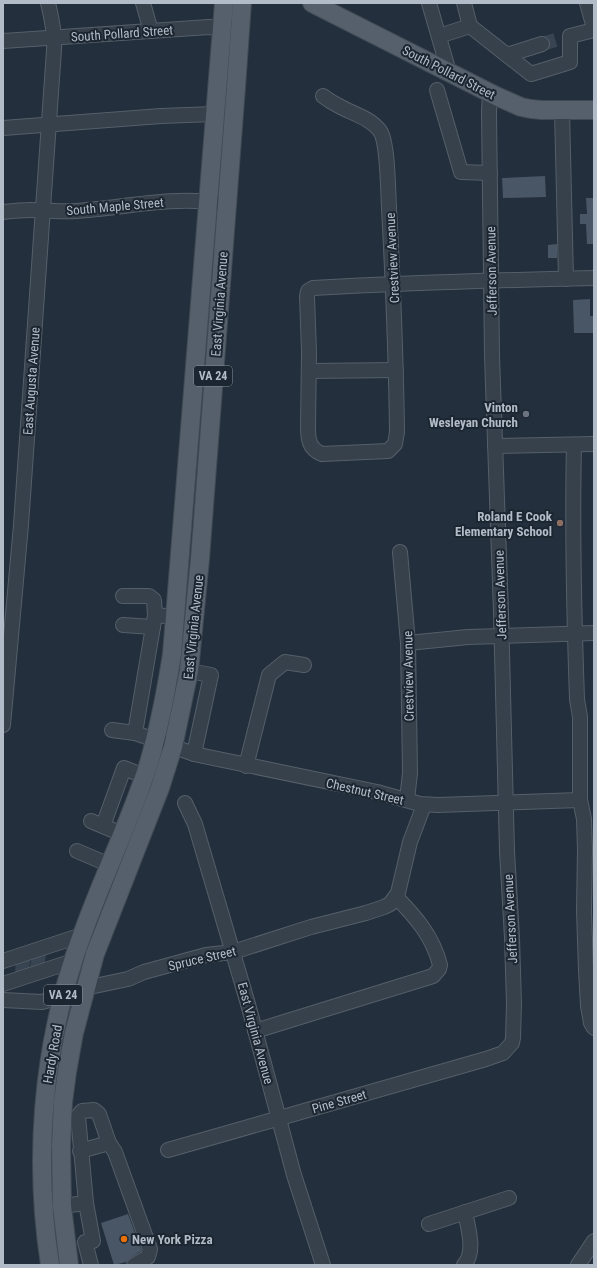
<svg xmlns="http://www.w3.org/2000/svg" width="597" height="1268" viewBox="0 0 597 1268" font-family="'Roboto Condensed',sans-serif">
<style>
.building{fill:#495665}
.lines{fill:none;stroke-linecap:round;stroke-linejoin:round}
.minor-tunnel{stroke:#384451;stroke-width:14;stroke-dasharray:14 7;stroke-linecap:butt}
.minor-casing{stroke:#555f6a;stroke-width:16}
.major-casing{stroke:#404a55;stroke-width:20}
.minor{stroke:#37414c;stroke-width:14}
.major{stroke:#55606c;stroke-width:18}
.worship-dot{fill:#6b7280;stroke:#1c2631;stroke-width:1.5}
.education-dot{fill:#8d6e63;stroke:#1c2631;stroke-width:1.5}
.food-dot{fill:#e8710a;stroke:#1c2631;stroke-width:1.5}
.labels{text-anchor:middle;stroke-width:4;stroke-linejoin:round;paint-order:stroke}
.shield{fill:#1c2631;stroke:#858f9b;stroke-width:1}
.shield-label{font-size:12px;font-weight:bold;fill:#b2bcc8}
.street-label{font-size:13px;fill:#b2bcc8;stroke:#1c2631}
.poi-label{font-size:13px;font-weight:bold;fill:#b2bcc8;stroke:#1c2631;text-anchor:end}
</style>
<rect width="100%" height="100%" fill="#232f3c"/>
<g class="building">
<polygon points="545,176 546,197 503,198 502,178"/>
<polygon points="586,198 594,198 594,244 587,244 586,224 580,224 580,214 587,214"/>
<polygon points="557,244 557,258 548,258 548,245"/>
<polygon points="590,299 590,316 594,316 594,333 574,333 573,300"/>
<polygon points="128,1214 141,1249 141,1251 130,1258 126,1262 114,1265 101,1223"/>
</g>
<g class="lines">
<g class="minor-tunnel">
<polyline points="542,44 559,39"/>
<polyline points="37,968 39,954"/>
<polyline points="22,973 23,959"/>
</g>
<g class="minor-casing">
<g id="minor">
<polyline points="143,3 151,31"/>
<polyline points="429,3 449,72"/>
<polyline points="464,3 470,26 531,74 570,62 570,36 594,30"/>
<polyline points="587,3 594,28"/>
<polyline points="439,36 470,26"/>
<polyline points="3,41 209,27 232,29"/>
<polyline points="507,55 542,44"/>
<polyline points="437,90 461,172 490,173"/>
<path d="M323 96C328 100 333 103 339 106 351 113 371 118 380 131 388 142 388 192 389 208 393 283 396 357 397 432L395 444 388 451 322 454C309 449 308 439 308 427L309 352 307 296 308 291 313 288C407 283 500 280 594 278"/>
<polyline points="562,110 566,279"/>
<polyline points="3,128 161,116 214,114"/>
<path d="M3 212C12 211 21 210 30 210 46 210 61 212 76 211 123 208 171 196 218 203"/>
<polyline points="309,371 396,370"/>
<path d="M574 445C572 529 574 614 577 699L580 717V800L584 819 585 850 584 911 586 970 588 1006 591 1023 594 1028"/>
<polyline points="495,446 594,444"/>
<polyline points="400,552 408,643 410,773 407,800"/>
<polyline points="123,596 149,596 154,600 155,615"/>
<polyline points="175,617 155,615 135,733 194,754 377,792 420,804 438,805 580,800"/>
<polyline points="123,625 153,627"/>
<polyline points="408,643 468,637 594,633"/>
<polyline points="189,671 211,675 194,754"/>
<path d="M3 725 21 525 54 50C55 33 52 19 48 3"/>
<polyline points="112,730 135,733"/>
<polyline points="246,766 269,675 285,662 304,665"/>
<polyline points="185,803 195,824 248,1004 294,1175 323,1265"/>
<polyline points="91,821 122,834"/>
<polyline points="103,826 124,768 144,776"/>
<polyline points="77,851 110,865"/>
<polyline points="3,961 82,935"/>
<polyline points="3,984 73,961"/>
<polyline points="3,1000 42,1002 63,996 85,988 128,979 144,972 206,955 233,952 311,927 366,913 384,907 390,904 398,893 410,842 424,805"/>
<path d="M255 1031 433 976 439 969 440 965C433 937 416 917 396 897"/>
<polyline points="168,1150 486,1059 503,1053 512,1043 513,1038 514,1004 512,938 507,851 501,613 492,356 489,112 490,93"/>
<polyline points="80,1151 109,1143"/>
<polyline points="62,1206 86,1203"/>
<polyline points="429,1224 509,1198"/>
<polyline points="91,1265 85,1242 93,1241 86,1203 78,1116 82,1111 94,1110 99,1114 109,1143 115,1152 150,1249 148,1257 134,1265"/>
<path d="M464 1265C476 1252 468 1228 465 1212"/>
<polyline points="578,1265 594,1241"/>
</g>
</g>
<g class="major-casing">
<g id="major">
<polyline points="312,3 496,96 521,107 531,109 542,110 594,110"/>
<path d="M50 1265C34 1162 42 1054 75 955 96 891 127 830 148 766 159 729 166 692 172 654L224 3"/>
<polyline points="69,1265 62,1206 61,1146 63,1102 67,1072 74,1033 95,954 160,788 173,747 189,671 200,559 236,87 242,3"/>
</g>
</g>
<use href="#minor" class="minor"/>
<use href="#major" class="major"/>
</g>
<circle class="worship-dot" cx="526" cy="414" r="4"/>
<circle class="education-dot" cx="560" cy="523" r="4"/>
<circle class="food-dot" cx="124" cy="1239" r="4"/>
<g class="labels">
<g class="shield">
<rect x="194" y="366" width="38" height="20" rx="3"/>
<rect x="44" y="985" width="38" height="20" rx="3"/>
</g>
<g class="shield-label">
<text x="213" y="380">VA 24</text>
<text x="63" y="999">VA 24</text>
</g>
<g class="street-label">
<text transform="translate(122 33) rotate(-4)" y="5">South Pollard Street</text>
<text transform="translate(449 72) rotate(27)" y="5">South Pollard Street</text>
<text transform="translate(115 206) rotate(-5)" y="5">South Maple Street</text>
<text transform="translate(392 258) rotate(-93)" y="5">Crestview Avenue</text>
<text transform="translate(491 271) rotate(-91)" y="5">Jefferson Avenue</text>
<text transform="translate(219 304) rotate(-86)" y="5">East Virginia Avenue</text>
<text transform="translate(31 381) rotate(-86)" y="5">East Augusta Avenue</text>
<text transform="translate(500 595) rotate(-92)" y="5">Jefferson Avenue</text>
<text transform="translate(193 627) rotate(-84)" y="5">East Virginia Avenue</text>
<text transform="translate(408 676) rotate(-91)" y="5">Crestview Avenue</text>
<text transform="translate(365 791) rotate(13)" y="5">Chestnut Street</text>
<text transform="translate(510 919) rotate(-93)" y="5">Jefferson Avenue</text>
<text transform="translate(202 958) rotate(-13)" y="5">Spruce Street</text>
<text transform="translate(256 1033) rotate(75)" y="5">East Virginia Avenue</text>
<text transform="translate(52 1054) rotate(-80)" y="5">Hardy Road</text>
<text transform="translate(339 1101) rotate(-16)" y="5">Pine Street</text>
</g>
<g class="poi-label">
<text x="518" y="412">Vinton<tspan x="518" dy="15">Wesleyan Church</tspan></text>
<text x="552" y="521">Roland E Cook<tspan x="552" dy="15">Elementary School</tspan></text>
<text x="132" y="1244" text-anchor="start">New York Pizza</text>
</g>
</g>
<rect width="597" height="1268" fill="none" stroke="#b2bcc8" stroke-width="8"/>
</svg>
